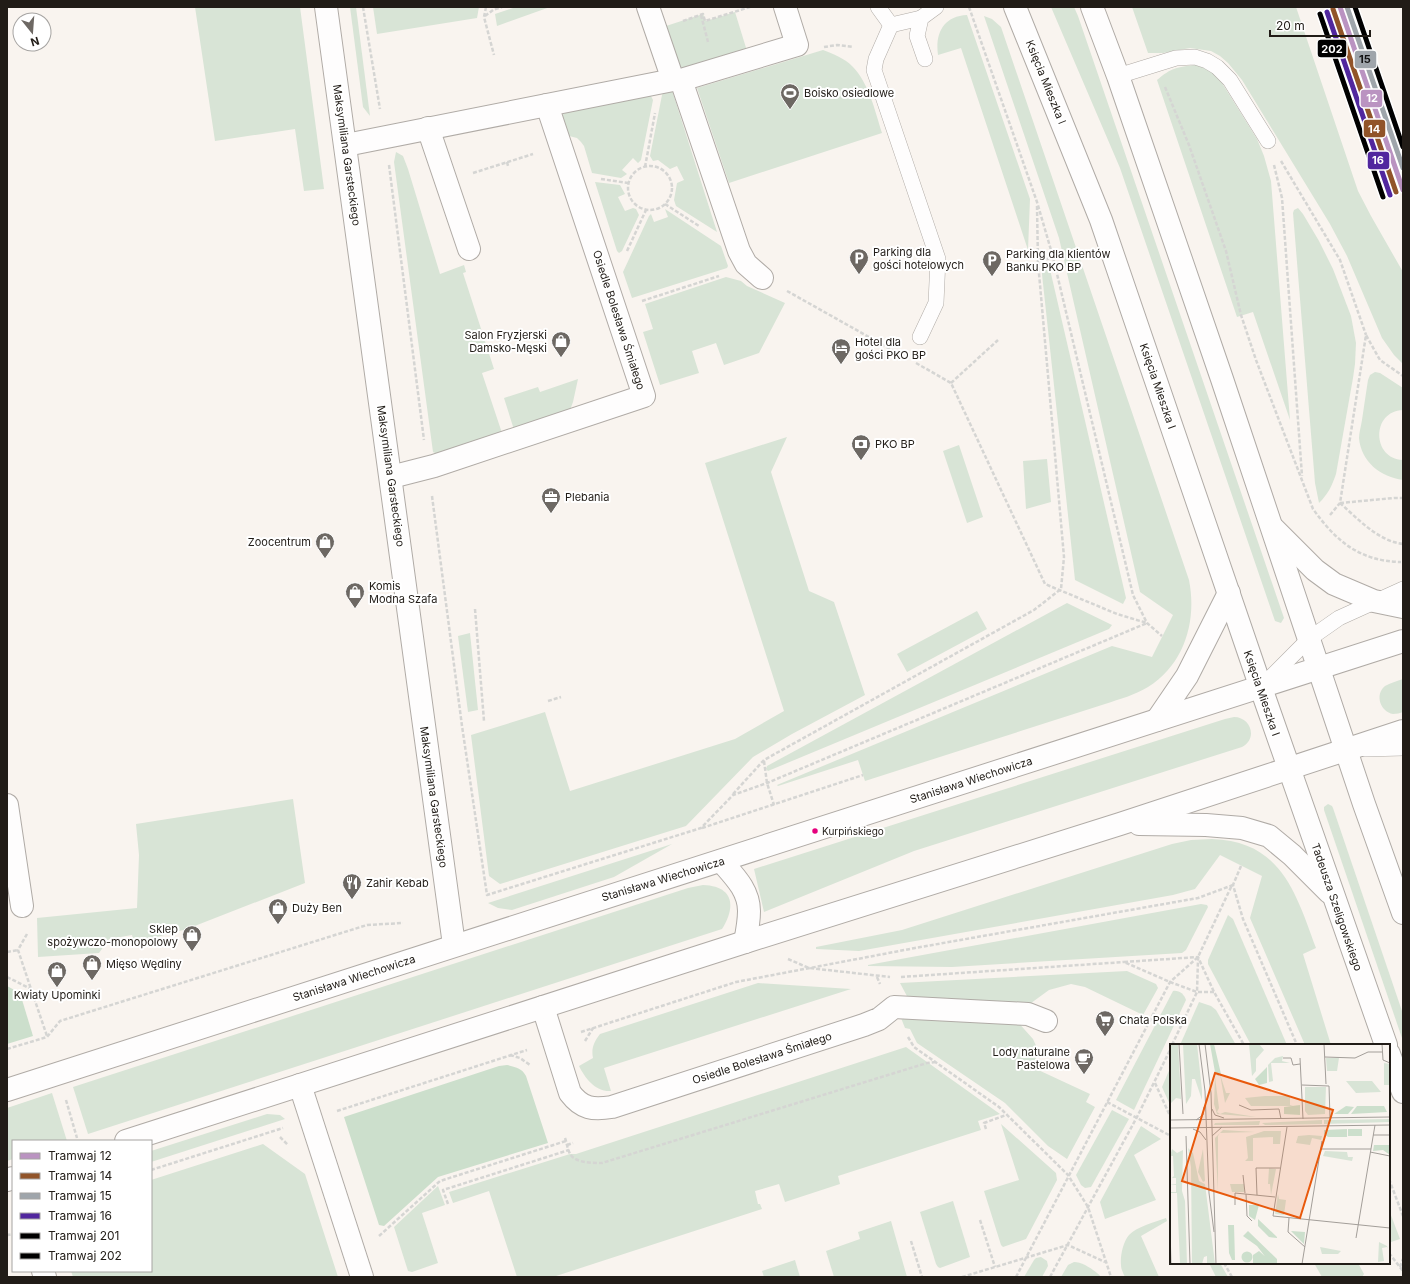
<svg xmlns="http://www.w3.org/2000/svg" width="1410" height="1284" viewBox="0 0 1410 1284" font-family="Inter,sans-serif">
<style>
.green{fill:#d8e4d6}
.forest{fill:#ccdfcc}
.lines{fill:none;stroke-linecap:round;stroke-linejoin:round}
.lane-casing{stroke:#b0aba6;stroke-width:16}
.street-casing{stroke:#b0aba6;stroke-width:24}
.secondary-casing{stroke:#b0aba6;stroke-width:24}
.path{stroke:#d5d5d3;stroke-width:2.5;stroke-dasharray:4 2;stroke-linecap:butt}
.lane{stroke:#fefdfd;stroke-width:15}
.street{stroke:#fefdfd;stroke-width:22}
.secondary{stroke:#fefdfd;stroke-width:22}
.tram-1-casing{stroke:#fff;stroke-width:8}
.tram-2-casing{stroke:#fff;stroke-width:8}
.tram-3-casing{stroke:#fff;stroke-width:8}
.tram-4-casing{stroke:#fff;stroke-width:8}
.tram-5-casing{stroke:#fff;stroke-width:8}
.tram-6-casing{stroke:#fff;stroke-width:8}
.tram-1{stroke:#ba93c1;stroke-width:5}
.tram-2{stroke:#915429;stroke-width:5}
.tram-3{stroke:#9fa5ab;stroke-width:5}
.tram-4{stroke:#51279e;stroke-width:5}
.tram-5{stroke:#000;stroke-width:5}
.tram-6{stroke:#000;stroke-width:5}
.bus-dot{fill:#e5007d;stroke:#fff;stroke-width:1.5}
.labels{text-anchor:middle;stroke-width:4;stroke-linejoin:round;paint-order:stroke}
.bus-label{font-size:10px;fill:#211c17;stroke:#fff;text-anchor:start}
.street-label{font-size:11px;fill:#211c17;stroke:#fff}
.poi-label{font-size:11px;fill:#211c17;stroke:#fff;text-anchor:start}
.inset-road{fill:none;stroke:#a39e99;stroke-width:1}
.view{fill:#e8590c;fill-opacity:0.15;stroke:#e8590c;stroke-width:2}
.inset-edge{fill:none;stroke:#211c17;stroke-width:2}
.line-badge{stroke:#fff;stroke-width:1.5}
.badge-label{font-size:11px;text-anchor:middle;font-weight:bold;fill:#fff}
.pale-badge-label{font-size:11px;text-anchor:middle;font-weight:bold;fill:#111}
</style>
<rect width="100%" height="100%" fill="#f9f4ef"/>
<g class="green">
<polygon points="195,7 300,7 324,189 304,191 295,129 215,141"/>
<polygon points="350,7 356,7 370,116 363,107"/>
<polygon points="373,7 479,7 477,18 377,34"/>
<polygon points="516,7 550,7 497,26 495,14"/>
<polygon points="1051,7 1074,7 1078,16 1284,618 1281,623 1275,621 1120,168"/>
<polygon points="1132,7 1296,7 1358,191 1371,216 1403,272 1403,364 1394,355 1382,338 1347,256 1330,224 1242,80 1228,63 1220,56 1211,51 1190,48 1163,53 1148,53"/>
<polygon points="735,12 747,51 681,72 666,26 703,14 706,21"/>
<path d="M967 15 1030 199 1028 250 961 48 938 55C935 34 943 16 967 15Z"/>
<path d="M984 16 992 19 1001 27 1189 580C1197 620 1185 664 1148 687 1135 695 1120 699 1105 704L865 781 858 760 778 786 777 785 1112 646 1152 657 1173 615 1140 592 1059 238Z"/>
<path d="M823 50C831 53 846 59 852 66 869 83 875 111 882 133L729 183 697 88Z"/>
<path d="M1196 65 1211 71 1222 83 1257 139 1264 156 1271 181 1290 420 1253 312 1237 317 1157 80C1171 68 1177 67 1196 65Z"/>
<polygon points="671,87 717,232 676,206 674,200 677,183 684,180 677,166 670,169 658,160 653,161 650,156 662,95 665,89"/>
<polygon points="650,94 653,100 641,160 638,163 633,158 622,170 627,174 621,178 592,173 584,146 581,142 577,138 565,135 560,116 569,111"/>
<polygon points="396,152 403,156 408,169 440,274 464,265 466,272 463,273 494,369 482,373 503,436 437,454 433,452 394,162"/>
<polygon points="595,182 620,185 625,194 618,197 625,211 633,208 636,209 639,215 622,251 619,253 617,251"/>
<path d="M1298 208 1303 214 1319 241 1333 269 1351 316 1356 343 1355 364 1353 378 1336 474C1332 486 1328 494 1319 503L1315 483 1293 213 1294 210Z"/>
<polygon points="665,209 721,246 728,266 727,268 632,298 623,272 649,216 651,214 654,222 668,217"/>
<polygon points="1043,264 1049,265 1126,598 1123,604 1075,580 1041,265"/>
<polygon points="726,277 741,281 747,286 785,303 759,353 724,365 716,343 692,351 699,373 660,385 643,332 653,329 645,304"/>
<path d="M1375 372 1380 373 1403 388V410C1371 411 1372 459 1403 460V480C1381 477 1361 462 1359 438 1359 433 1361 426 1362 420 1364 406 1366 393 1368 380L1370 375Z"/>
<polygon points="578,379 573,402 570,410 515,433 504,398 538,387 540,392"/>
<polygon points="787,437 771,472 809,591 834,602 865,695 792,734 753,757 686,826 500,884 489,876 471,735 545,712 570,791 735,739 784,711 705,463"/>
<polygon points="959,445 983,517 967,523 943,451"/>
<polygon points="1047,459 1051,502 1026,509 1023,461"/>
<polygon points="1067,603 1112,625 1109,629 768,771 766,769 767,766"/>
<polygon points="977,611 987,629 907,672 897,654"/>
<polygon points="470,633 478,710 468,712 458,636"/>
<path d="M1403 679V712C1400 713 1397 714 1393 714 1381 712 1374 695 1385 686 1390 683 1397 681 1403 679Z"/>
<path d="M1234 717C1251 717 1258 739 1242 747L914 851 764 912 754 869 1225 719Z"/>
<polygon points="293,799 305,883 187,929 134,943 132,935 109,939 99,953 38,957 37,918 137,908 139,855 136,824"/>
<polygon points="1328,804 1332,806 1333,808 1403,1014 1403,1041 1324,810 1324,807"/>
<path d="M1212 839C1281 841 1296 893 1316 948L1303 954 1331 1045H1305L1250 918 1262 876 1220 855 1195 889 1173 895 859 951 816 949V947L902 930 1172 844 1191 840Z"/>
<polygon points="672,844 614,877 512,910 498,908 488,903"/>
<path d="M703 885C734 886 736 907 722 929L88 1134 73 1087 688 888Z"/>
<polygon points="1201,904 1207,905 1208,907 1186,950 1182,953 952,967 868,966 868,965"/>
<polygon points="1228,915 1233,919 1287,1045 1251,1045 1208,964 1208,960"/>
<polygon points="1127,971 1156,984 1158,988 1143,1015 1085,987 1071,984 1049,990 1027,1006 909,1000 900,983"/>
<path d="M758 983 851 989 604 1068 611 1091C595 1092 585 1078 579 1066L593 1058C591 1048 594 1042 600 1034Z"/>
<path d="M1173 991C1179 990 1184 994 1186 1000L1134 1110 1116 1100Z"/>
<polygon points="1199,1002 1211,1006 1216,1010 1236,1045 1180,1045"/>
<polygon points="899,1013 1016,1020 1033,1039 1038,1050 1034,1068 1090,1094 1086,1102 1095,1107 1067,1159 1048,1146 1005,1103 917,1043 910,1029 905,1028"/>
<polygon points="906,1047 1000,1114 978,1121 981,1130 838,1176 840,1184 785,1202 779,1184 755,1191 758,1204 760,1204 762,1209 553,1277 517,1277 489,1191 453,1203 449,1192 570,1154 576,1154"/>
<polygon points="1171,1066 1171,1107 1162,1087"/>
<polygon points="52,1093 67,1141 13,1141 13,1159 7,1161 7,1108"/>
<polygon points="1112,1110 1129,1119 1091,1187 1085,1188 1081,1185 1076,1175"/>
<polygon points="267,1114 280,1115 285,1119 151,1162 151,1151"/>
<polygon points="1001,1124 1056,1173 1057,1180 1026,1239 1003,1247 1001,1245 984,1191 1019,1180"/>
<polygon points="1141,1126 1161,1139 1134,1155 1156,1200 1105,1219 1100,1202"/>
<polygon points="263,1144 305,1174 338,1277 73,1277 71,1271 151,1271 151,1180"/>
<polygon points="438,1186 445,1205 422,1213 438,1263 412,1272 408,1271 394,1227"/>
<polygon points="953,1201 970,1257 940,1268 938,1267 936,1264 920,1212"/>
<polygon points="1389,1210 1400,1239 1391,1242 1389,1240"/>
<path d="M1166 1218 1167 1221 1141 1236 1159 1277H1125C1123 1273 1121 1269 1121 1265 1120 1256 1123 1242 1129 1235 1136 1227 1155 1222 1166 1218Z"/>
<polygon points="891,1221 907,1277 834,1277 826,1251 860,1239 858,1232"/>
<polygon points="1041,1257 1047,1261 1048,1266 1042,1277 1024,1277 1034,1260 1036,1258"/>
<polygon points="795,1260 800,1277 764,1277 762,1271"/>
<path d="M1074 1262C1083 1262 1096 1271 1101 1277H1061L1068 1265Z"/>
<polygon points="1209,1263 1220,1263 1228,1277 1216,1277"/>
<polygon points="1314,1263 1358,1263 1364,1274 1362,1277 1322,1277"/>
</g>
<g class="forest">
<polygon points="7,986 20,993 33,1036 7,1044"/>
<path d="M507 1065C515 1067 522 1068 526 1076L548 1143 438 1177 384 1226 379 1225 344 1117 499 1066Z"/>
</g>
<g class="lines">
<g class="lane-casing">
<g id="lane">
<polyline points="878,7 891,25 921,18"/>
<polyline points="891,25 876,59 874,70 938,259 936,303 920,337"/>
<polyline points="925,59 917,36 921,18 936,7"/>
<polyline points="1118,76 1176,58 1195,57 1207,61 1217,67 1230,80 1268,141"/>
<polyline points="1264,684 1309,639 1339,618 1403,589"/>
<polyline points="1365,749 1403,748"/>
</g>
</g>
<g class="street-casing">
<g id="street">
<polyline points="326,7 454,945"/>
<polyline points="648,7 673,80"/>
<polyline points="681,80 739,251 746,264 762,278"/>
<polyline points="428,128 469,249"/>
<polyline points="346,145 673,80 681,80 797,45 785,7"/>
<polyline points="391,477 434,466 644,396 547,105"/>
<polyline points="7,805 22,906"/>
<path d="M543 1007 570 1093C582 1109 593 1110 612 1107L864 1025 879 1019 894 1007 1028 1014 1046 1021"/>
<polyline points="300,1085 362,1277"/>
<polyline points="43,1271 45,1277"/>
</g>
</g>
<g class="secondary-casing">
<g id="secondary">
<polyline points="1015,7 1101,220 1261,688 1386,1045"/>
<polyline points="1092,7 1118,76 1222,379 1364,804 1403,913"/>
<polyline points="1274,529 1315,570 1334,584 1374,601 1403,607"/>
<polyline points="1157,720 1187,676 1229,593"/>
<polyline points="1139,824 1206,825 1242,828 1269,836 1292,855 1329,892"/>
<path d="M721 861C734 876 749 890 749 911 749 921 747 932 745 942"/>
<polyline points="1389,1054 1403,1092"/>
<polyline points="7,1090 1403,641"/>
<polyline points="126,1141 745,942 1120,824 1403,731"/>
<polyline points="7,1180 13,1178"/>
</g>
</g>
<g class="path">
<polyline points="363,7 380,109"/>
<polyline points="486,7 484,17 494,55"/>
<polyline points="969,7 1037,202 1053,257 1133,595 1147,623 1162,636"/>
<polyline points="701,15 708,42"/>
<polyline points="485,16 493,10 502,7"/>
<polyline points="683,21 703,14 705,21 750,7"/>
<polyline points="824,47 837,45 853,47"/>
<path d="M1165 87 1189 145 1226 251 1241 315 1256 360 1313 509C1336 541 1359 561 1401 562"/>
<polyline points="1281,161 1340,260 1366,335"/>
<polyline points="507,162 508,166"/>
<polyline points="389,165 424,440"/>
<polyline points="1274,165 1282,198 1302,476"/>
<circle cx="650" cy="188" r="22"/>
<polyline points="645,167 655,113"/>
<polyline points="473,173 533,154"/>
<polyline points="601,179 628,183"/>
<polyline points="665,204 699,226"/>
<polyline points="1037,206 1038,262"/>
<polyline points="627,251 646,210"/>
<polyline points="787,291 901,355"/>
<polyline points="642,301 719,276"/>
<polyline points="916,363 951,383 1045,584 1117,614 1147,623"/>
<polyline points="951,383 998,340"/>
<polyline points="432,496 462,726 487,895 701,828 733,795 767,783 1147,623"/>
<path d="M1340 503C1358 519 1378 541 1403 544"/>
<polyline points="1340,503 1394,498 1403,498"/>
<polyline points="1330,515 1340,503 1366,335 1380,360 1403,376"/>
<polyline points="475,609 484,721"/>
<polyline points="548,701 561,697"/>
<polyline points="764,761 767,783 774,805"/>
<polyline points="733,794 764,760 1034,610 1061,589 1064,557 1038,262 1053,257"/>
<polyline points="702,828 863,775"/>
<polyline points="1241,866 1233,885 1243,919 1297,1045"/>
<polyline points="27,934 18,950 31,989"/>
<polyline points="7,952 18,950"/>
<polyline points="788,959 809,968 890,977"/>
<polyline points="7,977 31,989 47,1036"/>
<polyline points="877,977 880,984"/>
<polyline points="901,977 1124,962"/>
<polyline points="1214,992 1197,992 1170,982 1124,962 1198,957 1214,992 1244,1045"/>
<polyline points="581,1032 736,982 915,948 1198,898 1233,885"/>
<polyline points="908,1037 914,1047 999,1107 1068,1175 1088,1207 1111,1277"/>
<polyline points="585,1041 593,1028"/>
<polyline points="1172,1045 1197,992 1198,959"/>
<polyline points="7,1049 47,1037 60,1021 367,925 403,923"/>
<polyline points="510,1055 520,1058 530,1065"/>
<polyline points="1155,1083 1171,1118"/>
<polyline points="66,1100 77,1138"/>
<polyline points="1107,1102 1169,1135"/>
<polyline points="337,1111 527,1050"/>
<polyline points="986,1129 984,1123 1006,1115"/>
<polyline points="280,1137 288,1145"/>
<path d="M565 1138C567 1143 568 1155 574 1158 581 1163 594 1163 602 1163L927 1063 936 1062"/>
<polyline points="567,1145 573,1143"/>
<polyline points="151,1170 283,1128"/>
<polyline points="1389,1179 1403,1216"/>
<polyline points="448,1204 443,1190 569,1150"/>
<polyline points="980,1220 995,1267"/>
<polyline points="7,1234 8,1235 13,1234"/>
<polyline points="379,1236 440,1181 566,1141"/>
<polyline points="911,1241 922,1277"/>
<polyline points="1389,1253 1403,1271"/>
<polyline points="1224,1263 1232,1277"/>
<polyline points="1400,1267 1403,1259"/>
<polyline points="962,1277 1068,1245 1105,1262"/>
<polyline points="1016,1277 1170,982 1198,957 1232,885"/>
<polyline points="1050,1277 1137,1117 1171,1048"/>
</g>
<use href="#lane" class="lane"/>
<use href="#street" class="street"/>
<use href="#secondary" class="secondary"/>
<g class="tram-1-casing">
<polyline id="tram-1" points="1340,7 1403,190"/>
</g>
<g class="tram-2-casing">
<polyline id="tram-2" points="1333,9 1396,192"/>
</g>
<g class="tram-3-casing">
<polyline id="tram-3" points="1347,7 1403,168"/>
</g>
<g class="tram-4-casing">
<polyline id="tram-4" points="1327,12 1390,195"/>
</g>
<g class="tram-5-casing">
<polyline id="tram-5" points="1355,7 1403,147"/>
</g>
<g class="tram-6-casing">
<polyline id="tram-6" points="1320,14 1383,197"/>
</g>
<use href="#tram-1" class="tram-1"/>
<use href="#tram-2" class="tram-2"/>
<use href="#tram-3" class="tram-3"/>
<use href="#tram-4" class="tram-4"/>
<use href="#tram-5" class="tram-5"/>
<use href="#tram-6" class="tram-6"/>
</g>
<defs>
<g id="stadium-pin" transform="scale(1)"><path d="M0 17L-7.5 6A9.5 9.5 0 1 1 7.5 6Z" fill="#6d6863" stroke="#fff"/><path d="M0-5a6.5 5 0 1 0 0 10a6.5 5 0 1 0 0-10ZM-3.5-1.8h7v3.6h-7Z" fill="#fff"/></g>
<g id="parking-pin" transform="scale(1)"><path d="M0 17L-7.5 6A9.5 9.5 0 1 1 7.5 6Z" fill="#6d6863" stroke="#fff"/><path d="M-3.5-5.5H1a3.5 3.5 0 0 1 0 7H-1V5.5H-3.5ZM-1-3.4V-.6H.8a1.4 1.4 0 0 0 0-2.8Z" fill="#fff"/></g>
<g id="shop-pin" transform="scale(1)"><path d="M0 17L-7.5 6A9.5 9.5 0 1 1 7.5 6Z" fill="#6d6863" stroke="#fff"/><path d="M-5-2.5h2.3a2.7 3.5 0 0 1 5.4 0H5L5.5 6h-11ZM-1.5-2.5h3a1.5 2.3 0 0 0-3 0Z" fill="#fff"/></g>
<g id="hotel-pin" transform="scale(1)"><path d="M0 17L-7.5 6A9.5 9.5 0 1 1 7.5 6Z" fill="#6d6863" stroke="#fff"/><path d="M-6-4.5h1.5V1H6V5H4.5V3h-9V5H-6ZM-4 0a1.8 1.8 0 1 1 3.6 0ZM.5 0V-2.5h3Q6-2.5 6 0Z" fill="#fff"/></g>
<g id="bank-pin" transform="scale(1)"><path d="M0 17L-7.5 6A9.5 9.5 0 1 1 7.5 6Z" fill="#6d6863" stroke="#fff"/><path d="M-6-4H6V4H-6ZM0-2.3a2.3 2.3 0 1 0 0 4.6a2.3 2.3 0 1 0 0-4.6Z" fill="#fff"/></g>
<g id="office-pin" transform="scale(1)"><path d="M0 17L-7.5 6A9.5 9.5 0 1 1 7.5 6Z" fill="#6d6863" stroke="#fff"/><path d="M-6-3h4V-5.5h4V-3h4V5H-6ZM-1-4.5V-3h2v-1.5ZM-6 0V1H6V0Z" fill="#fff"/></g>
<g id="restaurant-pin" transform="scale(1)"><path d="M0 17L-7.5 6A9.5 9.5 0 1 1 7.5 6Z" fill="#6d6863" stroke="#fff"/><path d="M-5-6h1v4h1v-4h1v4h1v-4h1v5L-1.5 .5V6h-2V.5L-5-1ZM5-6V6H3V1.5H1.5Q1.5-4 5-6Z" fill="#fff"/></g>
<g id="supermarket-pin" transform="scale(1)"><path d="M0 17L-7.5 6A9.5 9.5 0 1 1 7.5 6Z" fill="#6d6863" stroke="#fff"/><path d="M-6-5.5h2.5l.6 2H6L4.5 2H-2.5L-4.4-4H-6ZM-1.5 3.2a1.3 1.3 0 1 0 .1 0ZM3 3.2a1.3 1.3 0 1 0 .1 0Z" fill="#fff"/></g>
<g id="cafe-pin" transform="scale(1)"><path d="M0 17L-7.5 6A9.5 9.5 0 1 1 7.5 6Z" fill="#6d6863" stroke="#fff"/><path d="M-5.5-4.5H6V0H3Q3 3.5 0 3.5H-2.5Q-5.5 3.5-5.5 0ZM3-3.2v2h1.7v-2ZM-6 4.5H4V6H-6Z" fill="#fff"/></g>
</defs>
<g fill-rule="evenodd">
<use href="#stadium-pin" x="790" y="93"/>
<use href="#parking-pin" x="859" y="258"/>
<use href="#parking-pin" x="992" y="260"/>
<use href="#shop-pin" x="561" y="341"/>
<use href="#hotel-pin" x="841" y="348"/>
<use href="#bank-pin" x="861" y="444"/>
<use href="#office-pin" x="551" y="497"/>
<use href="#shop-pin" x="325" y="542"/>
<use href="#shop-pin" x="355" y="592"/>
<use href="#restaurant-pin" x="352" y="883"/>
<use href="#shop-pin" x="278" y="908"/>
<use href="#shop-pin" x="192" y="935"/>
<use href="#shop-pin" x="92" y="964"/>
<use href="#shop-pin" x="57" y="971"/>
<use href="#supermarket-pin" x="1105" y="1020"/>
<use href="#cafe-pin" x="1084" y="1058"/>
</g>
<circle class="bus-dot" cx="815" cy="831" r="3.5"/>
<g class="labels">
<g class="bus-label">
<text x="822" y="835">Kurpińskiego</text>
</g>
<g class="street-label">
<text transform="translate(1046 82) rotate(68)" y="4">Księcia Mieszka I</text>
<text transform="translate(347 155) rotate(82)" y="4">Maksymiliana Garsteckiego</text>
<text transform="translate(619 320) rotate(72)" y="4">Osiedle Bolesława Śmiałego</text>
<text transform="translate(1158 386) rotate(71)" y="4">Księcia Mieszka I</text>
<text transform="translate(391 476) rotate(82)" y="4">Maksymiliana Garsteckiego</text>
<text transform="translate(1262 693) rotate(71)" y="4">Księcia Mieszka I</text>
<text transform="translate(971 780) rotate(-18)" y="4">Stanisława Wiechowicza</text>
<text transform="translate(434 797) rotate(82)" y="4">Maksymiliana Garsteckiego</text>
<text transform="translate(663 879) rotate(-17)" y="4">Stanisława Wiechowicza</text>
<text transform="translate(1337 907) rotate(71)" y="4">Tadeusza Szeligowskiego</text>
<text transform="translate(354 978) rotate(-18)" y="4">Stanisława Wiechowicza</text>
<text transform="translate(762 1058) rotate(-18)" y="4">Osiedle Bolesława Śmiałego</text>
</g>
<g class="poi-label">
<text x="804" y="97">Boisko osiedlowe</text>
<text x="873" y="256">Parking dla<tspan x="873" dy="13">gości hotelowych</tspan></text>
<text x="1006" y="258">Parking dla klientów<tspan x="1006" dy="13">Banku PKO BP</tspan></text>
<text x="547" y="339" text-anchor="end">Salon Fryzjerski<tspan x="547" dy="13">Damsko-Męski</tspan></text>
<text x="855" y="346">Hotel dla<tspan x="855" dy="13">gości PKO BP</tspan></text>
<text x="875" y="448">PKO BP</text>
<text x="565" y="501">Plebania</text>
<text x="311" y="546" text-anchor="end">Zoocentrum</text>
<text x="369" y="590">Komis<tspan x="369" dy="13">Modna Szafa</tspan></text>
<text x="366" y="887">Zahir Kebab</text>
<text x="292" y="912">Duży Ben</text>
<text x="178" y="933" text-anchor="end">Sklep<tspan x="178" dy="13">spożywczo-monopolowy</tspan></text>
<text x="106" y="968">Mięso Wędliny</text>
<text x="57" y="999" text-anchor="middle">Kwiaty Upominki</text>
<text x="1119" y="1024">Chata Polska</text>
<text x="1070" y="1056" text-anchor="end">Lody naturalne<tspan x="1070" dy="13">Pastelowa</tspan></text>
</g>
</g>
<g transform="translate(1170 1044)">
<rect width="220" height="220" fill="#f9f4ef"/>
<path d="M0 0H8L11 55 6 54 0 60ZM13 0H27L32 46V56L25 35H22L21 52 16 60ZM79 0H89L94 6 86 15V27L82 32ZM113 12 112 17 120 19H101L103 37 99 38 98 21 105 14ZM156 14H169L167 27H157ZM214 19 220 20V41H214ZM50 30 56 49H60L55 59ZM45 33 49 64 47 68 50 70 55 68 86 73 47 70 44 60ZM176 37H202L211 48 186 49ZM135 43H156L155 70 138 71 135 67ZM95 52H120V61L123 62H81L75 54ZM220 75V78L154 80V76ZM152 76V80L95 81 92 79ZM90 77 89 81H44L45 79ZM53 86 85 88 50 89 48 92V147L45 94ZM94 87H111L110 100H103V93L83 94V117H75L78 114 76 93ZM139 91 152 92 151 96 142 94 140 101 126 99 128 92ZM18 104 23 109 29 137 35 140 45 220H37V212L34 213 32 220H22L21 123ZM2 105 7 109 13 106 12 147 15 157 17 220H10L7 149H1L0 152 1 146V148H6V141H0L6 140V134H2L4 132 3 112H0ZM33 105 35 137 33 138 28 128ZM155 107 177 108 178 113H183L182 117 153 112ZM99 124 106 125 101 151 100 140H98ZM60 140H74V148H62ZM108 150 109 155 116 156 114 171 105 170ZM209 198 217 202 218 205 217 203 212 204 214 217 208 218ZM150 203 171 207 168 210H152Z" fill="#d8e4d6"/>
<path d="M40 0H44L51 30 48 32 45 28ZM97 23V39L89 41 85 35ZM130 61V71L114 70V63ZM176 62 184 63 178 70H164ZM187 62H214L217 68 181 70ZM177 85V93H158L154 90V86ZM178 85H192V92H178ZM204 101H220V111L213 106 203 107ZM79 161H89L85 176 79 172ZM88 175 107 193V194L99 193 88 182ZM58 181H64L65 216H62L59 209ZM78 187 107 215V219H100L87 202 73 192ZM121 187 135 188 134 200ZM89 207 99 216 100 219H83V211ZM71.5 213a5.5 5.5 0 1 1 11 0a5.5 5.5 0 1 1-11 0Z" fill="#ccdfcc"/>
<path class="inset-road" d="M9 0 13 70M29 0 35 47 39 149 44 188M35 0 41 49 46 220M154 0 156 40M212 0 213 16 220 19M155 13 185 14 198 8H212M113 14H121L123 21 130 20M130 14 133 75M132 41 159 42 160 74M69 61 81 66 109 65 111 75M42 65 45 71 54 74M0 76 220 73M26 76 33 71 34 63M117 83 103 172 220 184M0 84 220 81M23 85 30 88 36 96M203 91H220M16 92 20 220M42 92 52 83M151 105H201M200 108 220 112M73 131 75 149M76 150 77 172 82 177M87 151 86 124H110M65 161V149L105 153M119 174 118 188 135 203M0 186 1 220M186 194 205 81M132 220 152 97"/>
<path class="view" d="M45 29 163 66 130 174 12 137Z"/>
<rect width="220" height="220" class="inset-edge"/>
</g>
<g class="line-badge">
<rect x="1317" y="39" width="30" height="19" rx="4" fill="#000"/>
<rect x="1354" y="50" width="23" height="19" rx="4" fill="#9fa5ab"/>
<rect x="1360" y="89" width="23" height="19" rx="4" fill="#ba93c1"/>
<rect x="1363" y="119" width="23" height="19" rx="4" fill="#915429"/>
<rect x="1367" y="151" width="23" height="19" rx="4" fill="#51279e"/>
</g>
<g class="badge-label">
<text x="1332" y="53">202</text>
<text x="1372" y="102">12</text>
<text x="1374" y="133">14</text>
<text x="1378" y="164">16</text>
</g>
<g class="pale-badge-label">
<text x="1365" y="63">15</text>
</g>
<rect width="1410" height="1284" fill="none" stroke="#211c17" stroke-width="16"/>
<rect x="12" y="1140" width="140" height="132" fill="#ffffff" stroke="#a6a4a2"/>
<rect x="20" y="1153" width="20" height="6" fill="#ba93c1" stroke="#a6a4a2"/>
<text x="48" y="1160" font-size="12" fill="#211c17">Tramwaj 12</text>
<rect x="20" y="1173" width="20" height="6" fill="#915429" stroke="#a6a4a2"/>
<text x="48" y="1180" font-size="12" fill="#211c17">Tramwaj 14</text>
<rect x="20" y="1193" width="20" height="6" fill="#9fa5ab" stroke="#a6a4a2"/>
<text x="48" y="1200" font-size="12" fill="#211c17">Tramwaj 15</text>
<rect x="20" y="1213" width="20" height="6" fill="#51279e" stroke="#a6a4a2"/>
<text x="48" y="1220" font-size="12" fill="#211c17">Tramwaj 16</text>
<rect x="20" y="1233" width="20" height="6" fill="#000000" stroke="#a6a4a2"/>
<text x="48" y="1240" font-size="12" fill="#211c17">Tramwaj 201</text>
<rect x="20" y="1253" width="20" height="6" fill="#000000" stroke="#a6a4a2"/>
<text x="48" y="1260" font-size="12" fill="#211c17">Tramwaj 202</text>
<g transform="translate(32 32) rotate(163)"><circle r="19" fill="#ffffff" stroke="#a6a4a2"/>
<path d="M0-3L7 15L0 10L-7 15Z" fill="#6d6863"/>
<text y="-6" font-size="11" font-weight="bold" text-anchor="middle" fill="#211c17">N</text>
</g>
<path d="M1270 30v6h100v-6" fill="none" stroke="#211c17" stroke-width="2"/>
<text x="1276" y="30" font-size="12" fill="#211c17" stroke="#ffffff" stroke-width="3" paint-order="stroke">20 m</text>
</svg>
